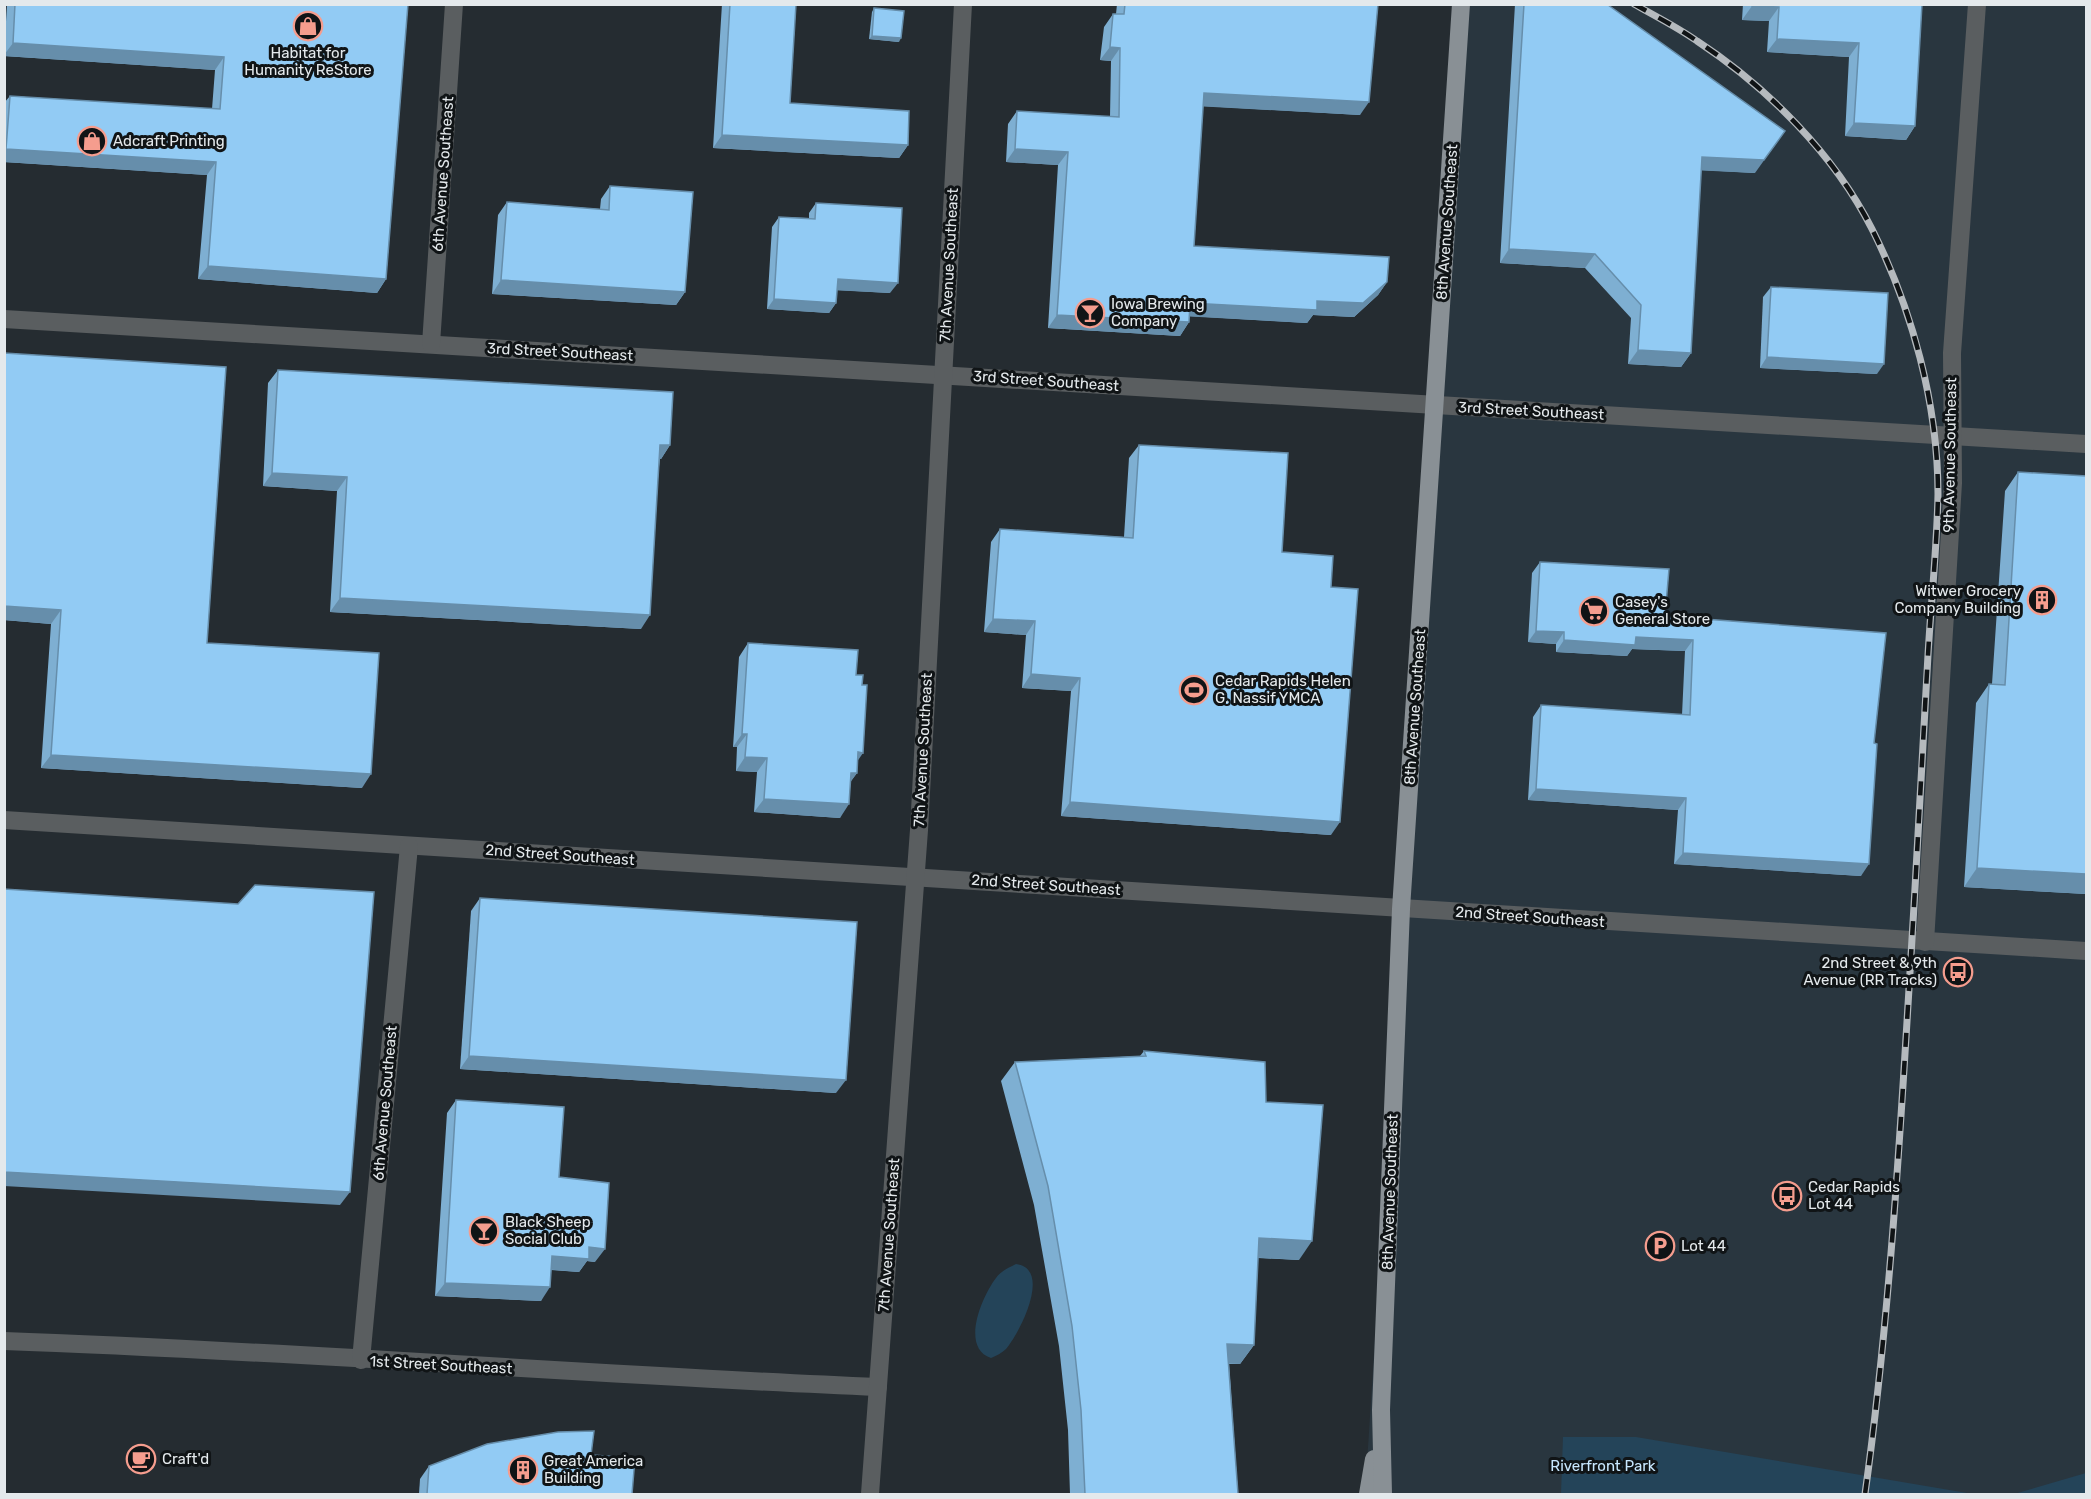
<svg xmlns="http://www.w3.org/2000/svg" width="2091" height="1499" viewBox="0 0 2091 1499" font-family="Rubik,sans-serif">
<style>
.built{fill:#29363f}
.green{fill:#244459}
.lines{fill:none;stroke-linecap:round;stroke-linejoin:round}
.minor{stroke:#5a5e60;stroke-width:18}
.major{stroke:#899095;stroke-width:18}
.rail-casing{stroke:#b5babe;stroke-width:7}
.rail{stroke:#101416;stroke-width:4.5;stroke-dasharray:14;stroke-linecap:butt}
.wall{fill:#7eafd2}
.shaded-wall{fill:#668eab}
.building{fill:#92cbf4;stroke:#668eab;stroke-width:1.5}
.labels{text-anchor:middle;stroke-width:6;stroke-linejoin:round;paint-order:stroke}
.poi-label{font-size:15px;fill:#e4e9ec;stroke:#101416;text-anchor:start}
.street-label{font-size:15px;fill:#e4e9ec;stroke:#101416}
.park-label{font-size:15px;fill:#c8e7fe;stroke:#101416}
</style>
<rect width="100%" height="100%" fill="#252c31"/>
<polygon class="built" points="1461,5 2086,5 2086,1494 1365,1494"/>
<g class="green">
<path d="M1016 1264C1053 1269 1019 1334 1006 1349 1002 1353 996 1356 991 1358 960 1348 982 1296 996 1278 1001 1271 1008 1268 1016 1264Z"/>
<polygon points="1563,1437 1636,1437 1973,1494 1561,1494"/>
<polygon points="2086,1473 2086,1494 2014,1494"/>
</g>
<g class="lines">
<g class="minor">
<polyline points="4,319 2086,444"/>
<polyline points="431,344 454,4"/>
<polyline points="4,820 2086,951"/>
<polyline points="1925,942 1953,483 1952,353 1977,4"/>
<path d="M4 1341C296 1351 587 1375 878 1387"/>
<polyline points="361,1360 409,846"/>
<polyline points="870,1494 919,830 963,4"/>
</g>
<g class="major">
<polyline points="1368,1494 1374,1459"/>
<polyline points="1383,1494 1381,1410 1401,909 1461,4"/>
</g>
<g class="rail-casing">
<path id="rail" d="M1634 4C1655 16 1677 27 1697 41 1767 87 1834 154 1872 229 1912 309 1938 404 1938 494 1937 548 1931 602 1928 655 1923 739 1919 822 1914 906 1902 1102 1892 1300 1865 1494"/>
</g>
<use href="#rail" class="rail"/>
</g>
<g class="wall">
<polygon points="7,4 408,4 386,279 377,293 198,279 207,175 4,162 4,103 10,96 212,109 215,70 4,56"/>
<polygon points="722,4 796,4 790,103 908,145 899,158 713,148"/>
<polygon points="1117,4 1378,4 1360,115 1203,106 1194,246 1387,282 1378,295 1354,317 1313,315 1307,323 1189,316 1189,322 1180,336 1048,328 1058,165 1006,162 1008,124 1017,111 1110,117 1111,61 1100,60 1104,27 1113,14 1116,14"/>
<polygon points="1515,4 1608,5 1755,173 1701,170 1691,353 1681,367 1628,364 1631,318 1585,268 1500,263"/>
<polygon points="1743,4 1922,4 1915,126 1906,140 1845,136 1849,57 1767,52 1769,21 1742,20"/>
<polygon points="874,8 899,42 869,39 872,12"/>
<polygon points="610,186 685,292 676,305 492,294 498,215 507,202 600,209 601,199"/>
<polygon points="816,203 890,293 837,290 836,303 829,313 767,309 772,227 779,217 809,218 809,213"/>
<polygon points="1771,287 1877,374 1760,368 1763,297"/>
<polygon points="4,353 207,643 362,788 41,768 51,624 4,620"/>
<polygon points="278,370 670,445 661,459 660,458 641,629 330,612 337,491 263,486 268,383"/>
<polygon points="1139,445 1282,552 1331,587 1331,835 1061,816 1071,691 1022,688 1026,635 984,632 991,542 1000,529 1124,537 1129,458"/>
<polygon points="2018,472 2086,894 1964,887 1976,703 1989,684 1992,684 2005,491"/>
<polygon points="1540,562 1665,616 1874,743 1861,876 1674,864 1678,810 1528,800 1533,717 1541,705 1682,715 1685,651 1632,649 1627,656 1556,652 1556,644 1528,642 1532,573"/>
<polygon points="748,643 856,675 857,761 857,773 850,782 840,818 754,812 757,772 736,771 737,747 733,747 739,657"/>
<polygon points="480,898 836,1093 460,1069 471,911"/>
<polygon points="1144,1051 1266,1102 1299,1260 1258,1258 1254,1345 1240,1364 1229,1364 1238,1494 1070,1494 1068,1430 1059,1346 1034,1205 1001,1081 1015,1062 1140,1056"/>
<polygon points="456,1100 559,1177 595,1262 587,1261 579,1272 551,1270 541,1301 435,1296 447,1113"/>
<polygon points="591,1455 632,1494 419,1494 420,1479 429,1466"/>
</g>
<g class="shaded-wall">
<polygon points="1752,6 1779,7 1769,21 1742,20"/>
<polygon points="872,36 901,38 899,42 869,39"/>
<polygon points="1777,39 1859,43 1849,57 1767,52"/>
<polygon points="13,43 224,57 215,70 4,56 4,55"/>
<polygon points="1110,47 1120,48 1111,61 1100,60"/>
<polygon points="1204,93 1369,102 1360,115 1195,106"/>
<polygon points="1854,123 1915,126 1906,140 1845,136"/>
<polygon points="1785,131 1755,173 1692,170 1702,157"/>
<polygon points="722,135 908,145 899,158 713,148"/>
<polygon points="6,149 216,162 207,175 4,162 4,151"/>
<polygon points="1015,149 1068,152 1058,165 1006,162"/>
<polygon points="1509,249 1595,254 1585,268 1500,263"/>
<polygon points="208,266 386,279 377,293 198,279"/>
<polygon points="838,279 898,283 890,293 831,290"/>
<polygon points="501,280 685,292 676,305 492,294"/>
<polygon points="1387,282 1378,295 1354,317 1313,315 1307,323 1181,316 1190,303 1317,301"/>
<polygon points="774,299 836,303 829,313 767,309"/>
<polygon points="1057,315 1189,322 1180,336 1048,328"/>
<polygon points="1638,350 1691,353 1681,367 1628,364"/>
<polygon points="1767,357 1884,364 1877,374 1760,368"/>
<polygon points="660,445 670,445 661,459 651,458"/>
<polygon points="272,473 347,477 337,491 263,486"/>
<polygon points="340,598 650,615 641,629 330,612"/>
<polygon points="4,606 61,610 51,624 4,620"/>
<polygon points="993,619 1035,621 1026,635 984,632"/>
<polygon points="1536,631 1564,632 1556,644 1528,642"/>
<polygon points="1636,637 1693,640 1685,651 1632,649 1627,656 1556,652 1564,640"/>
<polygon points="1031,674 1080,678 1071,691 1022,688"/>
<polygon points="742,734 747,734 737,747 733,747"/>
<polygon points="858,752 863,753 854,766"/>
<polygon points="51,755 371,774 362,788 41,768"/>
<polygon points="745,757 767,758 757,772 736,771"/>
<polygon points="851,773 857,773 847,787"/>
<polygon points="1536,789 1686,798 1678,810 1528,800"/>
<polygon points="764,799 849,804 840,818 754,812"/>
<polygon points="1070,802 1340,822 1331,835 1061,816"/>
<polygon points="1683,853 1869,864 1861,876 1674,864"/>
<polygon points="1977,868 2086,874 2086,894 1964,887"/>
<polygon points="469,1056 846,1080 836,1093 460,1069"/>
<polygon points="4,1172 350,1192 340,1205 4,1186"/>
<polygon points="1259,1238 1312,1241 1299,1260 1246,1257"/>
<polygon points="589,1247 605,1249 595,1262 587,1261 579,1272 543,1269 552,1256"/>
<polygon points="445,1283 550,1287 541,1301 435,1296"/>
<polygon points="1227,1344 1254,1345 1240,1364 1214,1363"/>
</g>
<g class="building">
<polygon points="15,4 408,4 386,279 208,266 216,162 6,149 10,96 220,109 224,57 13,43"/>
<polygon points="730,4 796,4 790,103 909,111 908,145 722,135"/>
<polygon points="1125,4 1378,4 1369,102 1204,93 1194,246 1389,257 1387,282 1363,303 1317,301 1317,310 1190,303 1189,322 1057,315 1068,152 1015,149 1017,111 1119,117 1120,48 1110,47 1113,14 1124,14"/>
<polygon points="1524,4 1608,5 1785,131 1764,160 1702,157 1691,353 1638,350 1641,305 1595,254 1509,249"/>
<polygon points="1752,4 1922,4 1915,126 1854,123 1859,43 1777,39 1779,7 1752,6"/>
<polygon points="874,8 904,11 901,38 872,36"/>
<polygon points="610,186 693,192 685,292 501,280 507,202 609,210"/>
<polygon points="816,203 902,208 898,283 838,279 836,303 774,299 779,217 815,219"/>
<polygon points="1771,287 1888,293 1884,364 1767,357"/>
<polygon points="4,353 226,367 207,643 379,653 371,774 51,755 61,610 4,606"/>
<polygon points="278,370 673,392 670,445 660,445 650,615 340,598 347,477 272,473"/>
<polygon points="1139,445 1288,453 1282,552 1333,556 1331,587 1358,589 1340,822 1070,802 1080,678 1031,674 1035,621 993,619 1000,529 1133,538"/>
<polygon points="2018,472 2086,476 2086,874 1977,868 1989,684 2005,685"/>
<polygon points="1540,562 1669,569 1665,616 1886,633 1874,743 1877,744 1869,864 1683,853 1686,798 1536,789 1541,705 1690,715 1693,640 1636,637 1635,645 1564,640 1564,632 1536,631"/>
<polygon points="748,643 858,650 856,675 863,675 862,685 867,685 863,753 858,752 857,773 851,773 849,804 764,799 767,758 745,757 747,734 742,734"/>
<polygon points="255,885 374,892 350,1192 4,1172 4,889 238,904"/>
<polygon points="480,898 857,922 846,1080 469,1056"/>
<polygon points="1144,1051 1265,1062 1266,1102 1323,1105 1312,1241 1259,1238 1254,1345 1227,1344 1238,1494 1085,1494 1081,1410 1072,1326 1048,1186 1015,1062 1146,1056"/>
<polygon points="456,1100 564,1107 559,1177 609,1183 605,1249 589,1247 589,1259 552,1256 550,1287 445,1283"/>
<polygon points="594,1431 591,1455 635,1458 632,1494 427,1494 429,1466 487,1444 558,1432"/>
</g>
<defs>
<g id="shop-ring" transform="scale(1.5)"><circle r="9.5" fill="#101416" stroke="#f59d8e" stroke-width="1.5"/><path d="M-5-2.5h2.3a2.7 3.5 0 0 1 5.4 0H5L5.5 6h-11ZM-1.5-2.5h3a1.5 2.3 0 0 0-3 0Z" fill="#f59d8e"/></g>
<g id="bar-ring" transform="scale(1.5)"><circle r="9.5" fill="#101416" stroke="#f59d8e" stroke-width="1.5"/><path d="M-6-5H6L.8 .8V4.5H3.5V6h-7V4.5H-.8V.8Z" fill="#f59d8e"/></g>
<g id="building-ring" transform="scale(1.5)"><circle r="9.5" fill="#101416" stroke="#f59d8e" stroke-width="1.5"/><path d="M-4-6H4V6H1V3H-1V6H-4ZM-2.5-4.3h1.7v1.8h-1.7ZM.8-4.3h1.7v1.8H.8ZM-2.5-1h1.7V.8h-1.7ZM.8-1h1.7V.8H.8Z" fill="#f59d8e"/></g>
<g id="supermarket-ring" transform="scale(1.5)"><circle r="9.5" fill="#101416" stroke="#f59d8e" stroke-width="1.5"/><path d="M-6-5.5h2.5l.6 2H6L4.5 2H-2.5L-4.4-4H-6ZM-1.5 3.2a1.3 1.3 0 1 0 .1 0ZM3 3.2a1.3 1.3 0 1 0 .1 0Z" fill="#f59d8e"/></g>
<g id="stadium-ring" transform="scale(1.5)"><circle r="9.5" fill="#101416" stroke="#f59d8e" stroke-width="1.5"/><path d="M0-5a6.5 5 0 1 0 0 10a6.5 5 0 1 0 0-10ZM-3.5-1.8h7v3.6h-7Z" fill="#f59d8e"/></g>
<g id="bus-ring" transform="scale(1.5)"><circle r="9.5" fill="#101416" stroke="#f59d8e" stroke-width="1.5"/><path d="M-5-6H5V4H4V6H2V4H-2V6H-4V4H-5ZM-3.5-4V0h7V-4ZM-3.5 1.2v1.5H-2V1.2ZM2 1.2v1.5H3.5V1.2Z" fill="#f59d8e"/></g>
<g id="parking-ring" transform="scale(1.5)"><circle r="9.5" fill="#101416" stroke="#f59d8e" stroke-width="1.5"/><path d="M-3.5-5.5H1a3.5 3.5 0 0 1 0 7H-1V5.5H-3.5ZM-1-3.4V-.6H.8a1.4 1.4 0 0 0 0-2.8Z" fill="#f59d8e"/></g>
<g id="cafe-ring" transform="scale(1.5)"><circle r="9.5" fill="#101416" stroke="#f59d8e" stroke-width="1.5"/><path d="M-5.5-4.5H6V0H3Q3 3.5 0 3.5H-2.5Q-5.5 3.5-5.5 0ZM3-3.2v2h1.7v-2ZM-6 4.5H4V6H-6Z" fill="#f59d8e"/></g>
</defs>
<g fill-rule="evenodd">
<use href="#shop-ring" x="308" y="26"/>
<use href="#shop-ring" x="92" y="141"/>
<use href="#bar-ring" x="1090" y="313"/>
<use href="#building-ring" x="2042" y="600"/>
<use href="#supermarket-ring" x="1594" y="611"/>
<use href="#stadium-ring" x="1194" y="690"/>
<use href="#bus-ring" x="1958" y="972"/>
<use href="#bus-ring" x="1787" y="1196"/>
<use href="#bar-ring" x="484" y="1231"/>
<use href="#parking-ring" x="1660" y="1246"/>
<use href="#cafe-ring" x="141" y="1459"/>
<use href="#building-ring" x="523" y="1470"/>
</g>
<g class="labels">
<g class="poi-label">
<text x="308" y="58" text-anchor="middle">Habitat for<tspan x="308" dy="17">Humanity ReStore</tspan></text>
<text x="113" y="146">Adcraft Printing</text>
<text x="1111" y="309">Iowa Brewing<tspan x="1111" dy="17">Company</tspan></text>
<text x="2021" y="596" text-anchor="end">Witwer Grocery<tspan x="2021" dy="17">Company Building</tspan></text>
<text x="1615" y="607">Casey's<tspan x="1615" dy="17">General Store</tspan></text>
<text x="1215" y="686">Cedar Rapids Helen<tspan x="1215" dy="17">G. Nassif YMCA</tspan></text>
<text x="1937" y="968" text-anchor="end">2nd Street &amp; 9th<tspan x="1937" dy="17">Avenue (RR Tracks)</tspan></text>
<text x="1808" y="1192">Cedar Rapids<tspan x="1808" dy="17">Lot 44</tspan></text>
<text x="505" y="1227">Black Sheep<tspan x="505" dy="17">Social Club</tspan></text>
<text x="1681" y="1251">Lot 44</text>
<text x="162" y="1464">Craft'd</text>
<text x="544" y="1466">Great America<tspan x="544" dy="17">Building</tspan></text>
</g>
<g class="street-label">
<text transform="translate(443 174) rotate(-86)" y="5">6th Avenue Southeast</text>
<text transform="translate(1447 222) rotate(-86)" y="5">8th Avenue Southeast</text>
<text transform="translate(949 265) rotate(-87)" y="5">7th Avenue Southeast</text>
<text transform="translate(560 352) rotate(3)" y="5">3rd Street Southeast</text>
<text transform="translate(1046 381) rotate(4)" y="5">3rd Street Southeast</text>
<text transform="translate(1531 411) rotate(3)" y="5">3rd Street Southeast</text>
<text transform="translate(1950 455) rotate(-89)" y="5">9th Avenue Southeast</text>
<text transform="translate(1415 707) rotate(-86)" y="5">8th Avenue Southeast</text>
<text transform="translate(923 750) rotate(-87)" y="5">7th Avenue Southeast</text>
<text transform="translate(560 855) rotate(4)" y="5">2nd Street Southeast</text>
<text transform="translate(1046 885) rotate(4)" y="5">2nd Street Southeast</text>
<text transform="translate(1530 917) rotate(4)" y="5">2nd Street Southeast</text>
<text transform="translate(385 1103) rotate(-85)" y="5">6th Avenue Southeast</text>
<text transform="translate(1390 1192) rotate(-88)" y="5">8th Avenue Southeast</text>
<text transform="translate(889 1235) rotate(-86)" y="5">7th Avenue Southeast</text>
<text transform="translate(441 1365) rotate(3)" y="5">1st Street Southeast</text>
</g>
<g class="park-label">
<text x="1603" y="1471">Riverfront Park</text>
</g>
</g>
<rect width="2091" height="1499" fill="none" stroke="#e4e9ec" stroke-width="12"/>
</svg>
